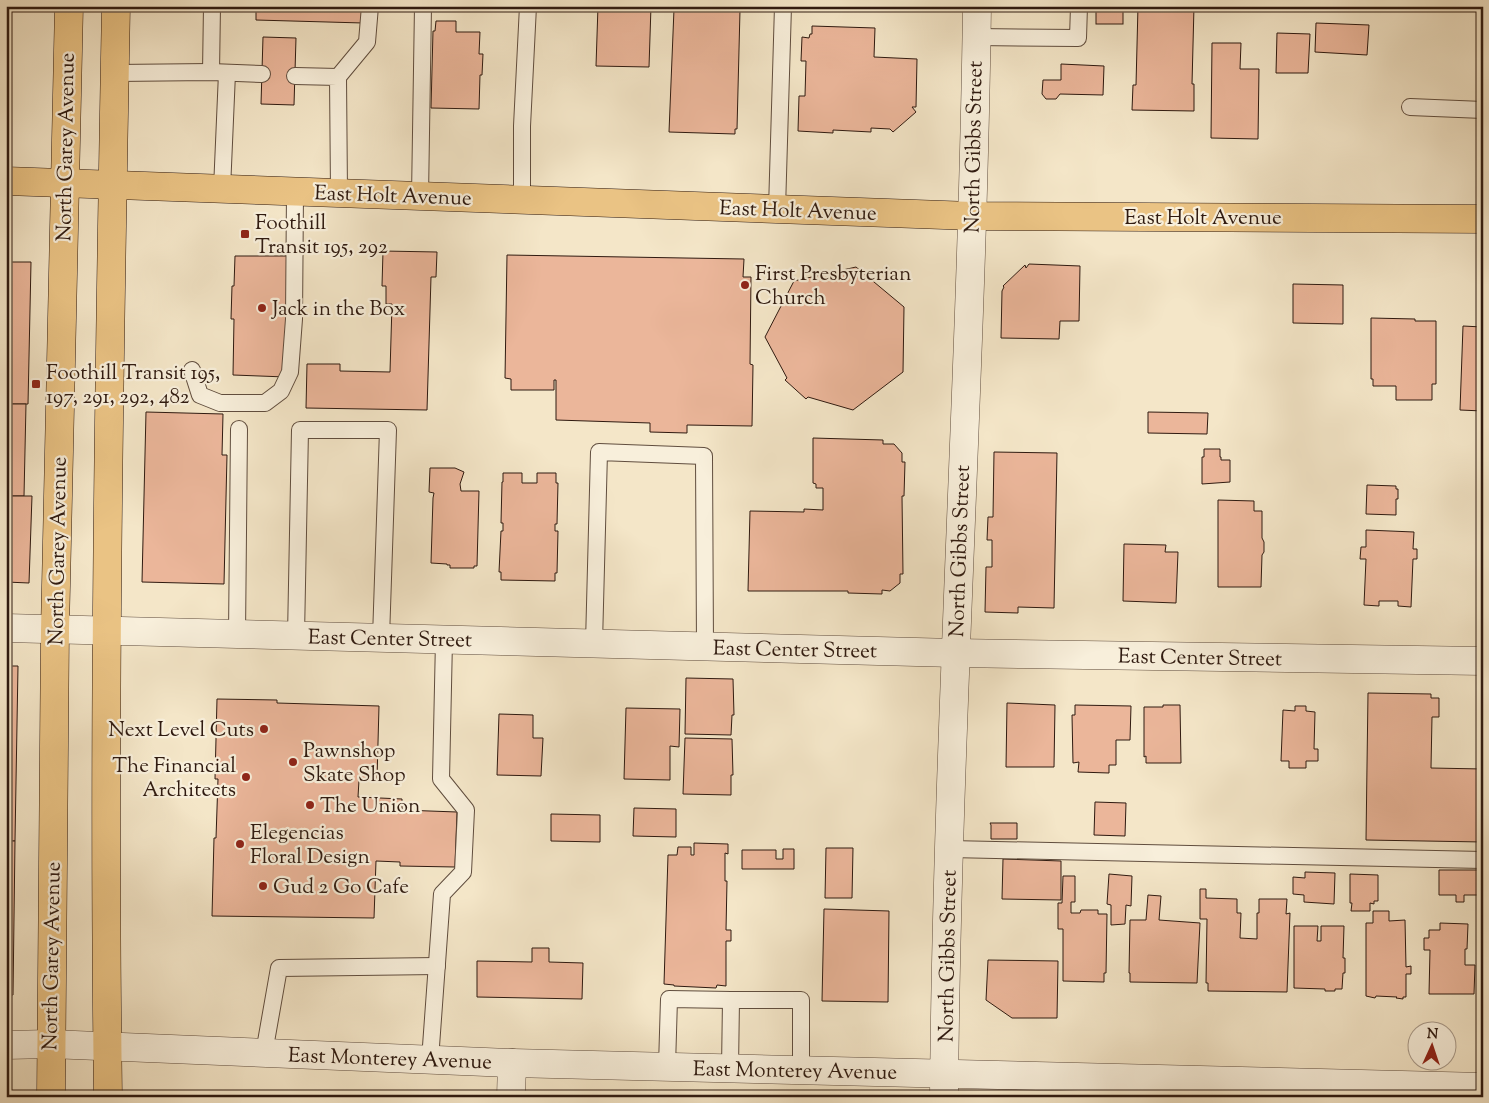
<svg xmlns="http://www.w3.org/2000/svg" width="1489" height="1103" viewBox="0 0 1489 1103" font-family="'Sorts Mill Goudy',serif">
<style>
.building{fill:#ebb69a;stroke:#2f1a10}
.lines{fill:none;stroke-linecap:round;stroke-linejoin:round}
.service-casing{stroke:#604d3e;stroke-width:18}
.minor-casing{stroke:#604d3e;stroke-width:29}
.tertiary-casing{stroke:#604d3e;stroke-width:29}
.primary-casing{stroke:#2f1a10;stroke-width:29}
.service{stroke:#f8efdb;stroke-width:16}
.minor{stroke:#f8efdb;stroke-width:28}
.tertiary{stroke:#f8efdb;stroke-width:28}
.primary{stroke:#eac384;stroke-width:28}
.poi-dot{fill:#8f2418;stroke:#f8efdb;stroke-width:2}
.labels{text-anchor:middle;stroke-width:4.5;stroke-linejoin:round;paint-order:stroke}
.street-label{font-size:21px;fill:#2f1a10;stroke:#f8efdb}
.poi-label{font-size:21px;fill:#2f1a10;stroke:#f8efdb;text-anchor:start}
</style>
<rect width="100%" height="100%" fill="#f4e6c8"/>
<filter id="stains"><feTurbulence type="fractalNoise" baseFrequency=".004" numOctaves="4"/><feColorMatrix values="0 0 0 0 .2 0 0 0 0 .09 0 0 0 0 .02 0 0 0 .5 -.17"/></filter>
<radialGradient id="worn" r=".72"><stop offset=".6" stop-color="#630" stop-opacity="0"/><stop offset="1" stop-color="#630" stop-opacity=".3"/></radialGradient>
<g class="building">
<polygon points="256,6 363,6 363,23 256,20"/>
<polygon points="598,6 651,6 649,67 596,66"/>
<polygon points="692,6 736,6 736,10 740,10 737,129 735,129 735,134 669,132 674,9 692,9"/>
<rect x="1096" y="6" width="27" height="18"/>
<polygon points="1138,6 1194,6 1192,84 1194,84 1194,111 1132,110 1133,85 1136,85"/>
<polygon points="436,21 456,21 456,32 480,32 479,54 483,54 482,75 480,75 479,109 431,108 433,31 435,31"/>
<polygon points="1316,23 1369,25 1367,55 1315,52"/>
<polygon points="812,26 875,28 874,57 917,59 916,107 912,107 916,112 893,132 890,129 871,128 871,132 833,130 833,133 798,131 799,96 805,96 806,61 801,61 802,37 809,38 810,34 812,34"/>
<polygon points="1277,33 1310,34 1308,73 1276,73"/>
<polygon points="263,37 296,38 294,105 261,104"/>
<polygon points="1212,43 1241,43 1240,69 1259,69 1258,139 1211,138"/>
<polygon points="1061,64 1104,66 1103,95 1060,94 1056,99 1046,99 1042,94 1043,80 1061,80"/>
<polygon points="6,240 10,240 10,262 31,262 28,404 6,404"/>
<polygon points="383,251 437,252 436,277 431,277 427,410 306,408 307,364 340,364 340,371 390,372 392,304 386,304 386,286 382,286"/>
<polygon points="507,255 744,259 743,277 751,277 750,364 753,365 752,426 687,425 687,433 650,432 650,423 556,420 556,380 554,380 554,390 511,390 511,379 505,378"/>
<polygon points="235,256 288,256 286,377 233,375 234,319 231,319 232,286 234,286"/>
<polygon points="1029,264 1080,266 1079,321 1060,321 1059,339 1001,338 1002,291 1004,287 1003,286 1025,265 1026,268"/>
<polygon points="856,267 904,307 903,372 853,410 808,397 806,399 785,380 787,378 765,337 794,281"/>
<polygon points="1293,284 1343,285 1343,324 1293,323"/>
<polygon points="1371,318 1415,319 1415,321 1436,321 1436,384 1432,384 1432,400 1396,400 1396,386 1373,386 1373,379 1371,379"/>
<polygon points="1482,318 1483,411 1460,410 1463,326 1482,327"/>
<polygon points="6,404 26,404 24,496 6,496"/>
<polygon points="146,412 223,414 222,455 227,455 224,584 142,582"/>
<polygon points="1148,412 1208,413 1207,434 1148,433"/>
<polygon points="813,438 883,440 883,444 894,444 902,453 902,462 905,462 904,496 902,496 903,574 900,574 900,583 890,591 882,590 882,594 848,593 848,591 748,591 750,511 804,512 804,509 823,510 823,488 816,488 816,484 813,483"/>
<polygon points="1204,449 1220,449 1220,457 1221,457 1221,460 1230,460 1230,482 1202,484 1202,457 1204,457"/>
<polygon points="994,452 1057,453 1054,608 1018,607 1018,613 985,612 986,567 992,567 992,540 987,540 988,517 993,517"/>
<polygon points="430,468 455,468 464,472 460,484 461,491 479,491 477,566 474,566 474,568 450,568 450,565 447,565 447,564 431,563 433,498 434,493 429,492"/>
<polygon points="503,473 522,473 522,483 537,483 537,473 556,473 556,483 558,483 557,524 555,524 555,531 558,531 557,573 555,573 555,581 501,580 501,572 499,572 501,531 503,531 503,523 501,523 502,482 503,482"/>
<polygon points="1367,485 1396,486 1396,489 1398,489 1398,499 1396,499 1396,515 1366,514"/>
<polygon points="6,496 32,496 29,583 6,582"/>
<polygon points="1218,500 1254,501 1254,511 1262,511 1262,538 1264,542 1264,552 1262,555 1261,587 1218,587"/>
<polygon points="1366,530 1414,532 1413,549 1417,549 1417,559 1413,559 1411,607 1398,606 1398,601 1379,601 1379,606 1364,605 1366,559 1360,559 1361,547 1366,547"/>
<polygon points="1124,544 1166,545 1165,552 1178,552 1176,603 1123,601"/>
<polygon points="6,666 18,666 15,841 6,841"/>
<polygon points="686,678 733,679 734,715 732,715 731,735 685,734"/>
<polygon points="1368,693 1431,694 1431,698 1439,698 1439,717 1432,717 1431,768 1483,769 1483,842 1366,840"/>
<polygon points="217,699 277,700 277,703 379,706 377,780 359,780 358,797 402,799 402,810 457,812 455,867 400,866 400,862 376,861 374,918 212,916 214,838 216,838 218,779 215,779"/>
<polygon points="1007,703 1055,705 1054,767 1006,767"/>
<polygon points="1075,705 1131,706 1130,740 1116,740 1116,765 1109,765 1109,773 1078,772 1079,762 1073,763 1072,715 1075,715"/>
<polygon points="1163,705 1180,705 1181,763 1146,763 1146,756 1144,757 1144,707 1163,707"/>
<polygon points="1295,706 1306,706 1306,711 1315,712 1314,749 1318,749 1318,761 1306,761 1306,768 1289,768 1289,761 1281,761 1283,710 1295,711"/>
<polygon points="626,708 680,709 679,747 670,746 670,780 624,779"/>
<polygon points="499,714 533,715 533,738 543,738 541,776 497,775"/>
<polygon points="685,738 732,739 733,775 731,775 731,795 683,794"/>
<polygon points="1095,802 1126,803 1125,836 1094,835"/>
<polygon points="634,808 676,809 676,837 633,836"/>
<polygon points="551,814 600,815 600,842 551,841"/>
<polygon points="990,823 1017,823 1017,839 991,839 991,825"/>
<polygon points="6,841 15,841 13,995 6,995"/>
<polygon points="694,843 728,844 728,854 725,853 725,881 727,881 726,930 731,930 731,941 726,941 726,986 717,985 716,988 674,986 674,985 664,984 668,855 677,855 678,847 691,847 691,855 694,855"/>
<polygon points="826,848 853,848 852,898 825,898"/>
<polygon points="783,849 794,849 794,869 742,869 742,850 776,850 776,859 783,859"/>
<polygon points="1003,859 1061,861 1061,900 1002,899"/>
<polygon points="1439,870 1479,870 1479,875 1483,875 1483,895 1464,895 1464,902 1456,902 1456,895 1439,895"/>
<polygon points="1305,872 1335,873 1334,904 1304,902 1304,895 1293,894 1293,877 1305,878"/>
<polygon points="1109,874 1132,876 1131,906 1126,905 1125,924 1111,925 1111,905 1107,904"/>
<polygon points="1350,874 1378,875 1378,901 1374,901 1374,904 1370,903 1370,911 1351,911 1352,903 1350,903"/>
<polygon points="1063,876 1075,876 1075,902 1071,902 1071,913 1080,913 1081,910 1098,910 1098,914 1107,914 1106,973 1104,973 1104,982 1063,981 1063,929 1058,929 1058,903 1062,903"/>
<polygon points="1200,889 1206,889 1206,898 1237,899 1237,913 1241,913 1240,938 1257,939 1257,913 1259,913 1259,899 1287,899 1286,914 1290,913 1287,992 1208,991 1208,983 1206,983 1207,919 1200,919"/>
<polygon points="1148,895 1161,896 1159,920 1200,923 1197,983 1130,982 1130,973 1129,973 1130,920 1146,920"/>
<polygon points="824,909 889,911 888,1002 822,1001"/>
<polygon points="1373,911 1389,911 1389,921 1405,920 1406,967 1411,966 1411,974 1406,974 1406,997 1403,997 1403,999 1396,998 1397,997 1376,996 1375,998 1366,996 1366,923 1373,923"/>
<polygon points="1440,923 1468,924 1467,949 1465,949 1465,965 1475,965 1474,994 1429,994 1430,950 1424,950 1424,938 1429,938 1429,930 1440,930"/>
<polygon points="1294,926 1318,926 1317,941 1321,941 1321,926 1344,926 1343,958 1345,958 1345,973 1343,973 1342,989 1335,989 1335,991 1325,991 1325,989 1294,988"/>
<polygon points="532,948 549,948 549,962 583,963 582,999 477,997 477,961 532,962"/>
<polygon points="988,960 1058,961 1057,1018 1012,1018 986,1000"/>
</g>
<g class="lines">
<g class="service-casing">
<g id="service">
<polyline points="976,37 1078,38 1079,6"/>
<polyline points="211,72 212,6"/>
<polyline points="115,73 211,72 262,74"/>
<polyline points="295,76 338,77 339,193"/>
<polyline points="338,77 367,42 370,6"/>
<polyline points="1410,107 1483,110"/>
<polyline points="222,189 227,73"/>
<polyline points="420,196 423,6"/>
<polyline points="522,200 522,126 528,6"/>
<polyline points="777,209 783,6"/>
<polyline points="192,370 200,395 220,403 265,403 281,391 290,372 294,319 295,192"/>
<polyline points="237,635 239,429"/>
<polyline points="296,636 300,430 388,430 381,638"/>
<polyline points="594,643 599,452 704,456 705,646"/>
<polyline points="950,849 1483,860"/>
<polyline points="264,1053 279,968 437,966"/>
<polyline points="430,1060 442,894 463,872 466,810 441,779 444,640"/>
<polyline points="667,1066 669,999 731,1000"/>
<polyline points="730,1068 731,1000 801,1000 801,1070"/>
</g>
</g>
<g class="minor-casing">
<g id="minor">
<polyline points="6,628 955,653 1483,661"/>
<polyline points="511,1097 512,1063"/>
<path d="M944 1097C947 733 972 370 977 6"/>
</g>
</g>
<g class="tertiary-casing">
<polyline id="tertiary" points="6,1045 50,1044 512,1063 1483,1087"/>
</g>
<g class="primary-casing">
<g id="primary">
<polyline points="6,181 972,216 1483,219"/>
<polyline points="51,1097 55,630 69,6"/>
<path d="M108 1097C103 733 109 370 116 6"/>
</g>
</g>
<use href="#service" class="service"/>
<use href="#minor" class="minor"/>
<use href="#tertiary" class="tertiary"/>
<use href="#primary" class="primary"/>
</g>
<g class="poi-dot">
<rect x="240" y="229" width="10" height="10" rx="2.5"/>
<circle cx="745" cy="285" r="5"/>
<circle cx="262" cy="308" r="5"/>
<rect x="31" y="379" width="10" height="10" rx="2.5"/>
<circle cx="264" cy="729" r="5"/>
<circle cx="293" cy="762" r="5"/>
<circle cx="246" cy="777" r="5"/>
<circle cx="310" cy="805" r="5"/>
<circle cx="240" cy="844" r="5"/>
<circle cx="263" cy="886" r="5"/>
</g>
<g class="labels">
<g class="street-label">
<text transform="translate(65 147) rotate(-89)" y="7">North Garey Avenue</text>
<text transform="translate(973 147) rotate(-89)" y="7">North Gibbs Street</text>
<text transform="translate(393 195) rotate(2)" y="7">East Holt Avenue</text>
<text transform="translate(798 210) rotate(2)" y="7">East Holt Avenue</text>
<text x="1203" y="224">East Holt Avenue</text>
<text transform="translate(57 551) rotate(-89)" y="7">North Garey Avenue</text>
<text transform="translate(959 551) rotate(-88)" y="7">North Gibbs Street</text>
<text transform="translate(390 638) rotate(1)" y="7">East Center Street</text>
<text transform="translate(795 649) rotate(1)" y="7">East Center Street</text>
<text transform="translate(1200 657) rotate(1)" y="7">East Center Street</text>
<text transform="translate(51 956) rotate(-89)" y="7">North Garey Avenue</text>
<text transform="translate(947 956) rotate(-89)" y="7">North Gibbs Street</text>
<text transform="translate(390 1058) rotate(2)" y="7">East Monterey Avenue</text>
<text transform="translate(795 1070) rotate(1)" y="7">East Monterey Avenue</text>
</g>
<g class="poi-label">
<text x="255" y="229">Foothill<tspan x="255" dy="24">Transit 195, 292</tspan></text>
<text x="755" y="280">First Presbyterian<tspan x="755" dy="24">Church</tspan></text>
<text x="272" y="315">Jack in the Box</text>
<text x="46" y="379">Foothill Transit 195,<tspan x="46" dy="24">197, 291, 292, 482</tspan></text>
<text x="254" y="736" text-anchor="end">Next Level Cuts</text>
<text x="303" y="757">Pawnshop<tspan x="303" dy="24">Skate Shop</tspan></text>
<text x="236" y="772" text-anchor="end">The Financial<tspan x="236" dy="24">Architects</tspan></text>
<text x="320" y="812">The Union</text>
<text x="250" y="839">Elegencias<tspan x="250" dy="24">Floral Design</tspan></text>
<text x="273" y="893">Gud 2 Go Cafe</text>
</g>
</g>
<rect width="1489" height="1103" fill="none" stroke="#f4e6c8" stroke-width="25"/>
<rect x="8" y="8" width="1474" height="1088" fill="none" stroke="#2f1a10" stroke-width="2.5"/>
<rect x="12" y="12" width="1464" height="1078" fill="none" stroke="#2f1a10"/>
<g transform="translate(1432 1046) rotate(3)"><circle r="24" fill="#f8efdb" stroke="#a89a8a"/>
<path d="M0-4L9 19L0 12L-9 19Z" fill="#8f2418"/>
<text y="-8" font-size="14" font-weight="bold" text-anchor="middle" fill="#2f1a10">N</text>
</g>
<rect width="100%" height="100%" filter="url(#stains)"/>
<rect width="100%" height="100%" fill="url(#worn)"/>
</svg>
